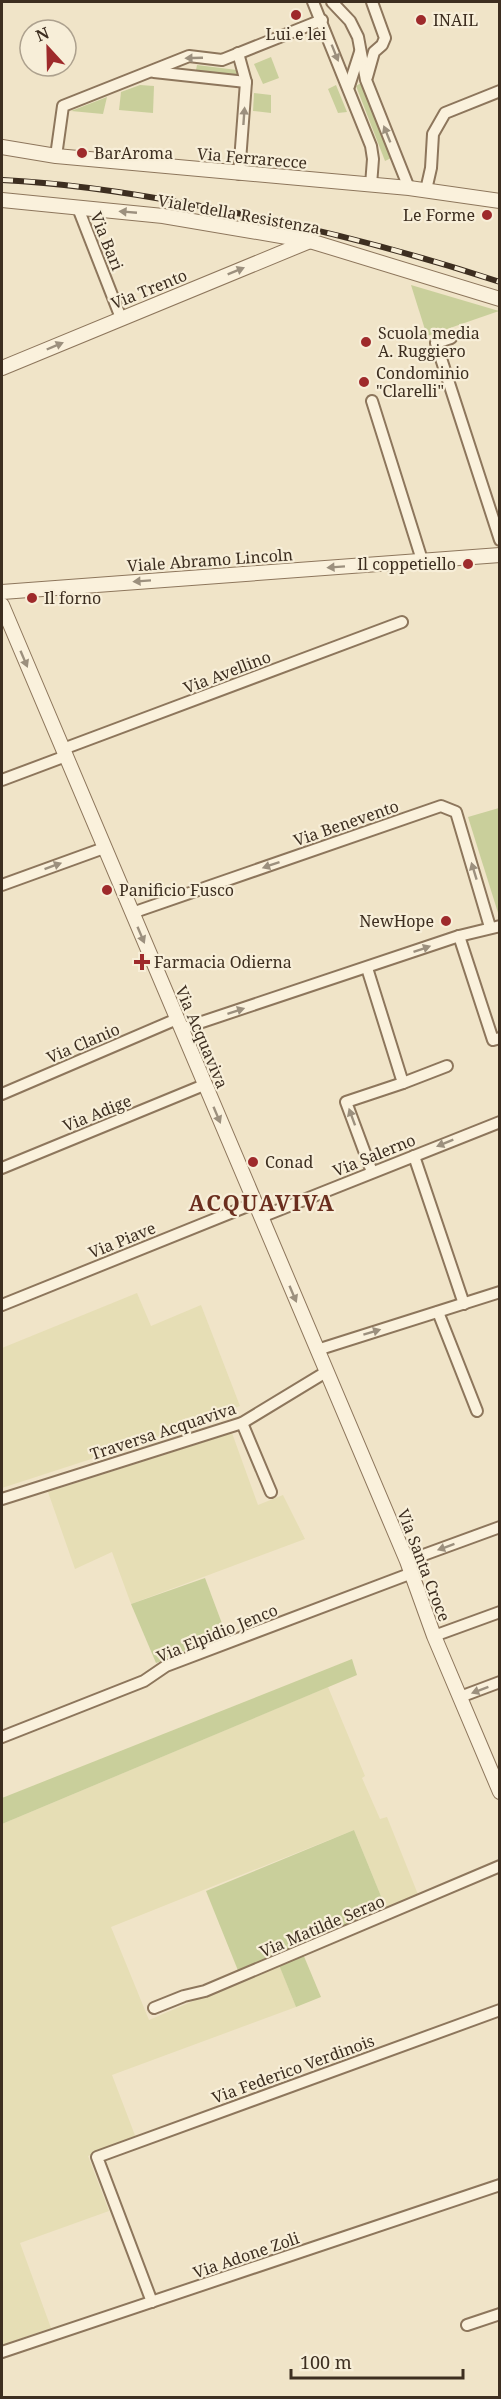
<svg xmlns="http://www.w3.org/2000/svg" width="501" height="2399" viewBox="0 0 501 2399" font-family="'Noto Serif',serif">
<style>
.farmland{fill:#e6deb5}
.green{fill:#c9cf9b}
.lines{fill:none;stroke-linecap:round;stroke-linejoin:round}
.minor-casing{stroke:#8d765c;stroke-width:14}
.tertiary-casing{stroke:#8d765c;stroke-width:16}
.minor{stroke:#faf1dc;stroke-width:10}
.tertiary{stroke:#faf1dc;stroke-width:14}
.rail-casing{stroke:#3d2e20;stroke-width:6}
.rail{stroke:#f7eed8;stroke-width:4;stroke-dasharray:11;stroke-linecap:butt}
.oneway{fill:#9c907e}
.poi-dot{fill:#9e2a2b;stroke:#f7eed8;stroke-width:2}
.labels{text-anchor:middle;stroke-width:4.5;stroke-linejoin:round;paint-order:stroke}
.poi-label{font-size:16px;fill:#3d2e20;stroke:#f7eed8;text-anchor:start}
.street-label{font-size:16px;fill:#3d2e20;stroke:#f7eed8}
.district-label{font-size:22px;font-weight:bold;letter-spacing:1.5px;fill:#6b2e1e;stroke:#f7eed8}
</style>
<rect width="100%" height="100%" fill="#f0e4c8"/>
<g class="farmland">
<polygon points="137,1293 151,1326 201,1305 240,1406 162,1436 2,1488 2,1348"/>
<polygon points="232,1433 258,1505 283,1495 305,1539 131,1604 112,1552 75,1569 48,1492"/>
<polygon points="328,1687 365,1776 362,1778 380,1819 387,1817 419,1897 387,1911 354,1830 111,1927 149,2020 279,1964 296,2007 112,2075 136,2138 88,2156 109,2211 20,2243 51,2328 2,2345 2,1824"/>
</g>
<g class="green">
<polygon points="271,57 279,78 263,84 254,64"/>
<polygon points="197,65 237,70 237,76 196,70"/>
<polygon points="361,83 391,158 385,161 356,86"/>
<polygon points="140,85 154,86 153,113 119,110 121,92"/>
<polygon points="336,85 347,112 338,113 328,89"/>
<polygon points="254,93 271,95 271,113 253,111"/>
<polygon points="107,97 103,114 71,111"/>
<polygon points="411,285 499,311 427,336"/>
<polygon points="499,808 500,808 499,916 468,817"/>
<polygon points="205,1578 227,1637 156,1663 131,1604"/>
<polygon points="352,1659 357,1675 2,1824 2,1798"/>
<polygon points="354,1830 387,1911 239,1973 206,1891"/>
<polygon points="303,1954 321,1997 296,2007 279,1965"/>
</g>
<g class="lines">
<g class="minor-casing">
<g id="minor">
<polyline points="313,2 371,146 373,159 371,185"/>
<polyline points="332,2 350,21 358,37 366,80 409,188"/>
<polyline points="238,53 246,82 239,174"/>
<polyline points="154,72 246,82"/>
<polyline points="367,77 374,52 382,45 385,38 372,2"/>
<polyline points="349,86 360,52"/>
<polyline points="56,156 63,106 189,56 222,60 322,20"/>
<polyline points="426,190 431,168 433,134 445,113 500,91"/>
<polyline points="78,208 121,318"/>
<polyline points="451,338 436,343 500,540"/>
<polyline points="372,401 422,560"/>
<polyline points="63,749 402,622"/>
<polyline points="2,780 66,756"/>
<polyline points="2,885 104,848"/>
<polyline points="132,913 441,806 456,812 490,927"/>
<polyline points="459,936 493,1040 500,1038"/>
<polyline points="367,968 403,1083 346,1102 372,1172"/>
<polyline points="181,1029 459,936 500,926"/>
<polyline points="403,1083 447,1066"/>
<polyline points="2,1094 177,1019"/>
<polyline points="414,1156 464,1304"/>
<polyline points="2,1168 204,1085"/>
<polyline points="261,1217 500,1122"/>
<polyline points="2,1305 255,1203"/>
<polyline points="438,1312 477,1411"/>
<polyline points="317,1350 500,1292"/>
<polyline points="242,1423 271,1492"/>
<polyline points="2,1499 242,1423 326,1372"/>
<polyline points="407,1561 500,1527"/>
<polyline points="434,1636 500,1612"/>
<polyline points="460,1697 500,1682"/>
<polyline points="2,1737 144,1681 166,1666 412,1573"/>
<polyline points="154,2008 184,1996 205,1991 500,1866"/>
<polyline points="152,2302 97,2157 500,2010"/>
<polyline points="467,2325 500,2314"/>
<polyline points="2,2352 500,2185"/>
</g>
</g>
<g class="tertiary-casing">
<g id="tertiary">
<polyline points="2,147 56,156 409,188 500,201"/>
<polyline points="2,200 163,216 310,241 500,299"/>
<polyline points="2,368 310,241"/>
<polyline points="2,592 500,555"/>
<polyline points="2,605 407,1561 434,1636 500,1792"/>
</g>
</g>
<use href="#minor" class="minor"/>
<use href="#tertiary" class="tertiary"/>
<g class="rail-casing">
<path id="rail" d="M2 180C67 183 131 193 195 205 299 224 400 249 500 282"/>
</g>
<use href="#rail" class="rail"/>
</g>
<defs><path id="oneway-solid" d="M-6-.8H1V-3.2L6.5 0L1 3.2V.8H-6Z" transform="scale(1.5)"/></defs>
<g class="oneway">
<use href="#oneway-solid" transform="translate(335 53) rotate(68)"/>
<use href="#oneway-solid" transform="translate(194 58) rotate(178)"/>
<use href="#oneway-solid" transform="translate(244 116) rotate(-86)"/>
<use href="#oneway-solid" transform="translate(387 134) rotate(-112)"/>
<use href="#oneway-solid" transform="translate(128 212) rotate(-175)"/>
<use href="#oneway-solid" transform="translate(236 271) rotate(-22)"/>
<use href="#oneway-solid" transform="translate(55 346) rotate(-23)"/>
<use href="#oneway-solid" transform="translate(336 567) rotate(176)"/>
<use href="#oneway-solid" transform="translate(142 581) rotate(176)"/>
<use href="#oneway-solid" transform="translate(24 659) rotate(67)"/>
<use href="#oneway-solid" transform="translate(271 865) rotate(161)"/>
<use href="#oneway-solid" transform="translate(53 866) rotate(-20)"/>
<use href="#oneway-solid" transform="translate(474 871) rotate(-107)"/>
<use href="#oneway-solid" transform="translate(141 935) rotate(67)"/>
<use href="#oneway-solid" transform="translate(422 949) rotate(-19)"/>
<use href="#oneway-solid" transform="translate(236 1011) rotate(-18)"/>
<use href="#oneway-solid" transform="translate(217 1115) rotate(67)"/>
<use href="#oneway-solid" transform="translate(352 1117) rotate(-110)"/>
<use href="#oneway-solid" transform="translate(445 1143) rotate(158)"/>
<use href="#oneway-solid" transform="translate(293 1294) rotate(67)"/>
<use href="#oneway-solid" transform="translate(372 1332) rotate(-17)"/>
<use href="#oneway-solid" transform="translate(446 1547) rotate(160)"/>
<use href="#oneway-solid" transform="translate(480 1690) rotate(159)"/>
</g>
<g class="poi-dot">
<circle cx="296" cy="15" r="6"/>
<circle cx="421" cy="20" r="6"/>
<circle cx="82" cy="153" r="6"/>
<circle cx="487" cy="215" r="6"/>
<circle cx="366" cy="342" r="6"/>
<circle cx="364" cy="382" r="6"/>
<circle cx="468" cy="564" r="6"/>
<circle cx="32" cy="598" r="6"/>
<circle cx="107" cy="890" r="6"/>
<circle cx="446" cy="921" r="6"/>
<path d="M139 953h6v6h6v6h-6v6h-6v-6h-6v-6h6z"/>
<circle cx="253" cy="1162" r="6"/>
</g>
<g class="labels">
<g class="poi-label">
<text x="433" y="26">INAIL</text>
<text x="296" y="40" text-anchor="middle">Lui e lei</text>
<text x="94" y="159">BarAroma</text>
<text x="475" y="221" text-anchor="end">Le Forme</text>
<text x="378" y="339">Scuola media<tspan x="378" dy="18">A. Ruggiero</tspan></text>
<text x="376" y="379">Condominio<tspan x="376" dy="18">"Clarelli"</tspan></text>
<text x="456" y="570" text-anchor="end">Il coppetiello</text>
<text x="44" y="604">Il forno</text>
<text x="119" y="896">Panificio Fusco</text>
<text x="434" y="927" text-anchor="end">NewHope</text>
<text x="154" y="968">Farmacia Odierna</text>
<text x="265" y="1168">Conad</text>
</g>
<g class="street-label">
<text transform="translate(252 158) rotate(5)" y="6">Via Ferrarecce</text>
<text transform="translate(239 214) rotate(10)" y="6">Viale della Resistenza</text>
<text transform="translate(107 241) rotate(68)" y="6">Via Bari</text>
<text transform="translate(149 289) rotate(-22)" y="6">Via Trento</text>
<text transform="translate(210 560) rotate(-4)" y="6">Viale Abramo Lincoln</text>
<text transform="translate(227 672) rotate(-21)" y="6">Via Avellino</text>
<text transform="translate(346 823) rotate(-19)" y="6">Via Benevento</text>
<text transform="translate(202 1037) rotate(67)" y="6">Via Acquaviva</text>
<text transform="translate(83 1043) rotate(-23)" y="6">Via Clanio</text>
<text transform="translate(97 1113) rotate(-22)" y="6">Via Adige</text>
<text transform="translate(374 1155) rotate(-22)" y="6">Via Salerno</text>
<text transform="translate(122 1240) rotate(-22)" y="6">Via Piave</text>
<text transform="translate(163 1431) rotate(-18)" y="6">Traversa Acquaviva</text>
<text transform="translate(424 1565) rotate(69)" y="6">Via Santa Croce</text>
<text transform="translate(217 1633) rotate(-22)" y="6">Via Elpidio Jenco</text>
<text transform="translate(322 1926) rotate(-23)" y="6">Via Matilde Serao</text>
<text transform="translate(293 2069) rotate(-20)" y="6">Via Federico Verdinois</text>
<text transform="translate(246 2255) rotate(-19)" y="6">Via Adone Zoli</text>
</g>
<g class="district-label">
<text x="262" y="1211">ACQUAVIVA</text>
</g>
</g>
<rect width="501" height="2399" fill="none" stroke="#3d2e20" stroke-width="6"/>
<g transform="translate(48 48) rotate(338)"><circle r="28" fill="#f7eed8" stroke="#ada18e" stroke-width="1.5"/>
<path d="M0-4.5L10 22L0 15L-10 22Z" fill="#9e2a2b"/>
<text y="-9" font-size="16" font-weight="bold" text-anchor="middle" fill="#3d2e20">N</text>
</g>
<path d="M291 2369v9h172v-9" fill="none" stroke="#3d2e20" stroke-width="3"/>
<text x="300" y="2369" font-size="18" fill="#3d2e20" stroke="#f7eed8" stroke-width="4.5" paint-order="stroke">100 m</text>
</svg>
